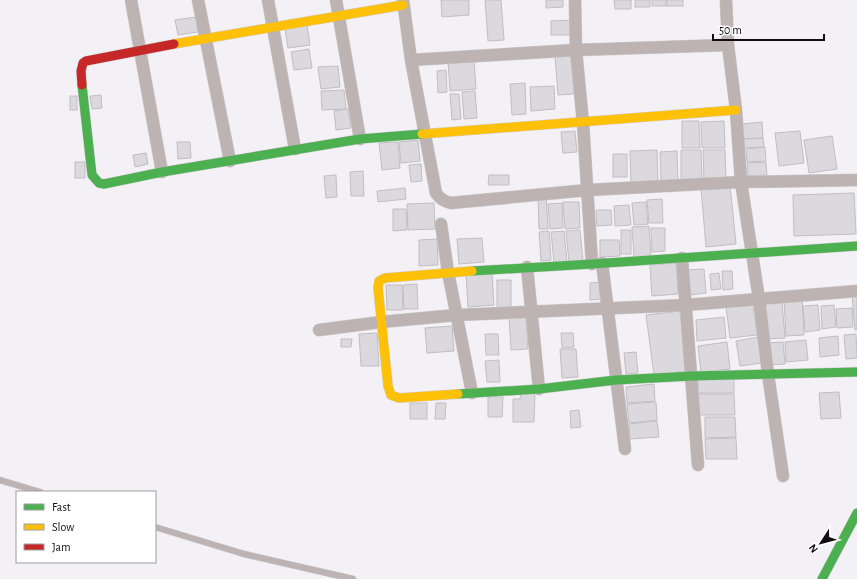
<svg xmlns="http://www.w3.org/2000/svg" width="857" height="579" viewBox="0 0 857 579" font-family="'Alegreya Sans',sans-serif">
<style>
.building{fill:#dcd9de;stroke:#c1bec3}
.lines{fill:none;stroke-linecap:round;stroke-linejoin:round}
.lane-casing{stroke:#cfcdd0;stroke-width:7}
.street-casing{stroke:#cfcdd0;stroke-width:13}
.fast-casing{stroke:#cfcdd0;stroke-width:10}
.slow-casing{stroke:#cfcdd0;stroke-width:10}
.jam-casing{stroke:#cfcdd0;stroke-width:10}
.lane{stroke:#bdb3b2;stroke-width:6}
.street{stroke:#bdb3b2;stroke-width:12}
.fast{stroke:#4caf50;stroke-width:9}
.slow{stroke:#ffc107;stroke-width:9}
.jam{stroke:#c62828;stroke-width:9}
</style>
<rect width="100%" height="100%" fill="#f3f0f6"/>
<g class="building">
<polygon points="441,0 469,0 469,15 442,17"/>
<polygon points="485,0 501,0 504,40 488,41"/>
<polygon points="546,0 563,0 563,7 546,8"/>
<polygon points="614,0 631,0 631,9 615,9"/>
<rect x="635" y="0" width="15" height="7"/>
<rect x="652" y="0" width="14" height="6"/>
<rect x="667" y="0" width="16" height="6"/>
<polygon points="196,17 198,32 178,35 175,20"/>
<polygon points="572,20 573,35 551,35 551,21"/>
<polygon points="307,25 310,45 288,48 285,28"/>
<polygon points="309,49 312,68 294,70 291,52"/>
<polygon points="571,55 574,94 558,95 555,56"/>
<polygon points="474,60 476,89 450,91 448,61"/>
<polygon points="338,66 340,87 321,89 318,67"/>
<polygon points="446,70 447,92 438,93 437,71"/>
<polygon points="525,83 526,114 512,115 510,84"/>
<polygon points="554,86 555,109 531,111 530,87"/>
<polygon points="344,90 346,109 322,110 321,91"/>
<polygon points="475,91 477,118 464,119 462,92"/>
<polygon points="450,94 459,94 461,119 452,120"/>
<polygon points="101,95 102,108 92,109 90,96"/>
<rect x="70" y="96" width="7" height="14"/>
<polygon points="348,109 351,128 336,130 334,111"/>
<polygon points="682,121 699,121 700,148 682,148"/>
<polygon points="724,121 725,148 702,148 701,122"/>
<polygon points="762,122 763,138 744,139 742,124"/>
<polygon points="575,131 577,152 563,153 561,132"/>
<polygon points="800,131 804,163 779,166 775,133"/>
<polygon points="832,136 837,169 809,173 804,140"/>
<polygon points="763,138 764,147 745,148 744,139"/>
<polygon points="418,140 420,161 401,163 399,142"/>
<polygon points="177,142 190,142 191,158 178,159"/>
<polygon points="398,142 400,168 382,170 379,143"/>
<polygon points="765,147 766,161 747,162 746,149"/>
<polygon points="657,150 658,183 631,184 630,151"/>
<polygon points="681,150 701,150 702,180 681,181"/>
<polygon points="703,150 725,150 726,179 704,179"/>
<polygon points="677,151 678,181 661,182 660,152"/>
<polygon points="146,153 148,164 135,167 133,155"/>
<rect x="613" y="154" width="14" height="23"/>
<rect x="75" y="162" width="10" height="16"/>
<polygon points="766,162 767,175 748,176 747,163"/>
<polygon points="421,164 422,181 411,182 409,165"/>
<polygon points="363,171 364,196 351,196 350,172"/>
<polygon points="336,175 337,197 326,198 324,176"/>
<polygon points="489,175 509,175 509,185 488,185"/>
<polygon points="730,185 736,244 706,247 701,188"/>
<polygon points="405,188 406,199 378,202 377,191"/>
<polygon points="854,193 856,234 794,236 793,195"/>
<polygon points="546,195 548,229 539,229 538,196"/>
<polygon points="662,199 663,223 649,223 647,200"/>
<polygon points="563,202 579,202 580,228 565,229"/>
<polygon points="646,202 648,224 634,225 632,203"/>
<polygon points="434,203 435,229 408,230 407,204"/>
<polygon points="562,203 563,228 550,229 548,204"/>
<polygon points="629,205 631,225 615,226 614,206"/>
<polygon points="393,209 406,209 407,230 393,231"/>
<polygon points="596,210 611,210 612,225 597,226"/>
<polygon points="649,226 651,256 634,257 632,227"/>
<polygon points="651,228 665,228 665,251 652,252"/>
<polygon points="580,230 583,261 569,262 566,231"/>
<rect x="621" y="230" width="10" height="24"/>
<polygon points="549,231 551,260 541,261 539,232"/>
<polygon points="564,231 567,262 554,263 551,232"/>
<polygon points="482,238 484,262 459,264 457,239"/>
<polygon points="437,239 438,265 419,266 419,240"/>
<polygon points="600,240 619,240 620,256 600,257"/>
<polygon points="676,263 678,294 652,296 650,265"/>
<polygon points="704,269 706,293 690,295 688,270"/>
<polygon points="722,271 732,271 733,289 723,290"/>
<polygon points="492,273 494,305 468,307 466,275"/>
<polygon points="719,273 721,289 711,290 710,274"/>
<polygon points="497,280 511,280 511,307 497,308"/>
<polygon points="600,282 601,299 590,300 590,283"/>
<polygon points="417,284 418,309 404,309 403,285"/>
<polygon points="386,285 402,285 403,310 387,310"/>
<polygon points="852,293 857,293 857,330 855,330"/>
<polygon points="802,298 804,335 786,336 784,300"/>
<polygon points="782,301 785,338 767,339 764,302"/>
<polygon points="753,304 757,335 730,338 726,307"/>
<polygon points="818,305 820,330 805,332 803,306"/>
<polygon points="834,305 836,327 822,329 821,306"/>
<polygon points="852,308 853,327 837,328 836,309"/>
<polygon points="680,311 687,371 654,375 646,315"/>
<polygon points="526,316 528,349 511,350 509,317"/>
<polygon points="724,317 726,338 697,341 696,320"/>
<polygon points="452,326 454,351 427,353 425,328"/>
<polygon points="377,333 379,366 361,366 359,334"/>
<polygon points="561,333 573,333 574,347 562,348"/>
<polygon points="485,334 498,334 499,355 486,355"/>
<polygon points="856,334 857,358 846,359 844,335"/>
<polygon points="838,336 839,355 820,357 819,338"/>
<polygon points="759,337 762,363 740,366 736,341"/>
<polygon points="341,339 352,339 351,347 341,347"/>
<polygon points="806,340 808,360 786,362 785,342"/>
<polygon points="727,342 730,369 701,372 698,346"/>
<polygon points="783,342 785,364 770,365 768,343"/>
<polygon points="560,349 576,349 578,377 562,378"/>
<polygon points="636,352 638,373 626,374 624,353"/>
<polygon points="499,360 500,382 487,382 485,361"/>
<rect x="698" y="379" width="36" height="14"/>
<polygon points="654,384 655,401 627,403 626,387"/>
<polygon points="521,392 535,392 534,422 513,422 513,399 520,399"/>
<polygon points="839,392 841,418 821,419 819,393"/>
<polygon points="698,394 734,394 735,415 699,415"/>
<polygon points="488,397 503,397 502,417 488,417"/>
<polygon points="656,402 657,420 629,423 627,404"/>
<rect x="410" y="403" width="17" height="16"/>
<polygon points="436,403 446,403 445,419 435,419"/>
<polygon points="579,410 581,427 571,428 570,411"/>
<polygon points="705,417 735,417 736,437 705,438"/>
<polygon points="657,421 659,437 630,439 629,424"/>
<polygon points="736,438 737,459 706,459 705,439"/>
</g>
<g class="lines">
<g class="lane-casing">
<g id="lane">
<polyline points="0,480 40,492"/>
<polyline points="155,527 244,554 353,579"/>
</g>
</g>
<g class="street-casing">
<g id="street">
<polyline points="131,0 162,172"/>
<polyline points="198,0 230,161"/>
<polyline points="268,0 295,149"/>
<polyline points="336,0 360,139"/>
<path d="M403 0 411 60 436 193C440 199 444 201 451 203L588 190 741 182 857 180"/>
<polyline points="575,0 576,50 583,123 592,264"/>
<polyline points="726,0 728,45 736,110 741,182 759,299 768,374 783,476"/>
<polyline points="411,60 576,50 728,45"/>
<polyline points="441,224 448,272 472,393"/>
<polyline points="682,258 698,465"/>
<polyline points="602,263 625,449"/>
<polyline points="527,267 539,389"/>
<polyline points="319,330 381,322 457,315 686,305 857,291"/>
</g>
</g>
<g class="fast-casing">
<g id="fast">
<polyline points="82,85 92,175 99,183 104,184 162,172 360,139 422,134"/>
<polyline points="472,271 592,264 857,246"/>
<polyline points="458,394 539,389 616,380 692,376 857,372"/>
<polyline points="822,579 857,513"/>
</g>
</g>
<g class="slow-casing">
<g id="slow">
<polyline points="174,44 403,5"/>
<polyline points="422,134 736,110"/>
<polyline points="458,394 399,398 391,395 388,386 378,288 379,281 385,278 472,271"/>
</g>
</g>
<g class="jam-casing">
<polyline id="jam" points="82,85 81,71 83,63 86,61 174,44"/>
</g>
<use href="#lane" class="lane"/>
<use href="#street" class="street"/>
<use href="#fast" class="fast"/>
<use href="#slow" class="slow"/>
<use href="#jam" class="jam"/>
</g>
<rect x="16" y="491" width="140" height="72" fill="#ffffff" stroke="#9f9e9f"/>
<rect x="24" y="504" width="20" height="6" fill="#4caf50" stroke="#9f9e9f"/>
<text x="52" y="511" font-size="12" fill="#0f0d10">Fast</text>
<rect x="24" y="524" width="20" height="6" fill="#ffc107" stroke="#9f9e9f"/>
<text x="52" y="531" font-size="12" fill="#0f0d10">Slow</text>
<rect x="24" y="544" width="20" height="6" fill="#c62828" stroke="#9f9e9f"/>
<text x="52" y="551" font-size="12" fill="#0f0d10">Jam</text>
<g transform="translate(821 543) rotate(234)" stroke="#ffffff" stroke-width="3" paint-order="stroke">
<path d="M0-3L7 15L0 10L-7 15Z" fill="#0f0d10"/>
<text y="-6" font-size="11" font-weight="bold" text-anchor="middle" fill="#0f0d10">N</text>
</g>
<path d="M713 34v6h111v-6" fill="none" stroke="#0f0d10" stroke-width="2"/>
<text x="719" y="34" font-size="12" fill="#0f0d10" stroke="#ffffff" stroke-width="3" paint-order="stroke">50 m</text>
</svg>
